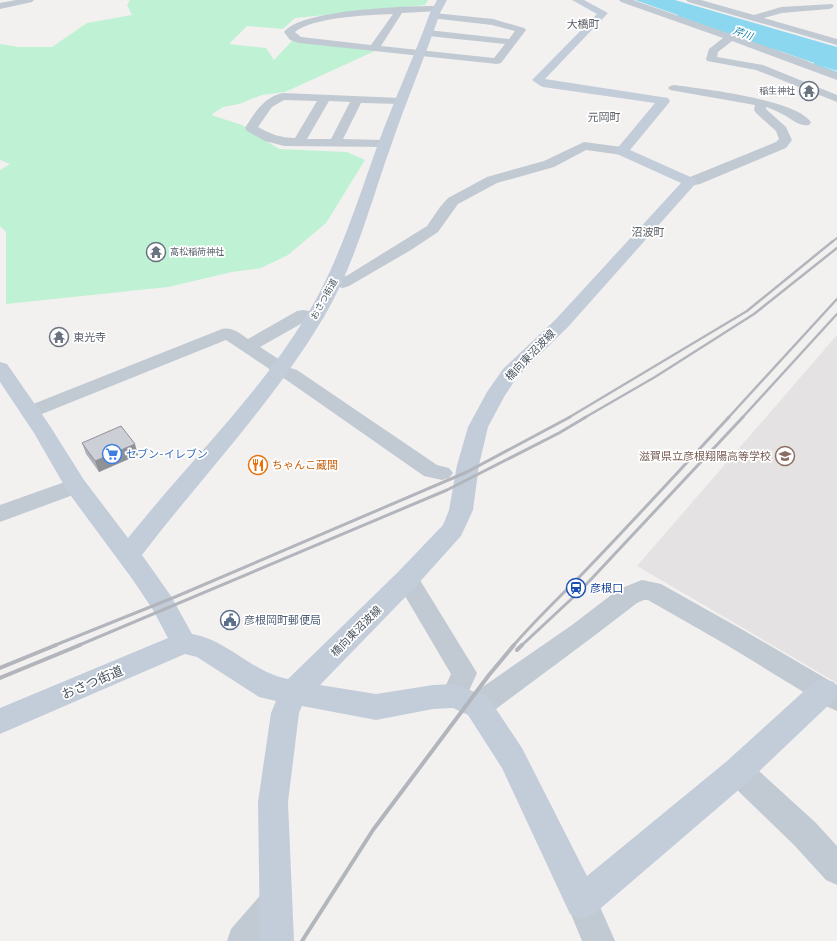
<svg xmlns="http://www.w3.org/2000/svg" width="837" height="941" viewBox="0 0 837 941" font-family="Raleway,'Noto Sans JP',sans-serif">
<style>
.education{fill:#e4e2e2}
.green{fill:#bff1d4}
.water{fill:#8bd7ef}
.lines{fill:none;stroke-linecap:round;stroke-linejoin:round}
.stream{fill:#8bd7ef;fill-rule:evenodd}
.street{fill:#c1cad2;fill-rule:evenodd}
.secondary{fill:#c3cdda;fill-rule:evenodd}
.rail-far3{stroke:#b2b5bb;stroke-width:2}
.rail-far2{stroke:#b2b5bb;stroke-width:2.5}
.rail-far1{stroke:#b2b5bb;stroke-width:3}
.rail{stroke:#b2b5bb;stroke-width:4}
.wall{fill:#afb2b8}
.shaded-wall{fill:#8f9196}
.building{fill:#cccfd6;stroke:#8f9196}
.labels{text-anchor:middle;stroke-width:3.5;stroke-linejoin:round;paint-order:stroke}
.far-worship-label{font-size:9px;fill:#5b616d;stroke:#fff;text-anchor:end}
.far-street-label{font-size:9px;fill:#48535f;stroke:#fff}
.far-water-label{font-size:10px;font-style:italic;fill:#097ca1;stroke:#fff}
.far-quarter-label{font-size:11px;fill:#5d6066;stroke:#fff}
.worship-label{font-size:11px;fill:#5b616d;stroke:#fff;text-anchor:start}
.street-label{font-size:11px;fill:#48535f;stroke:#fff}
.shop-label{font-size:11px;fill:#366cbe;stroke:#fff;text-anchor:start}
.education-label{font-size:11px;fill:#785e54;stroke:#fff;text-anchor:end}
.food-label{font-size:11px;fill:#c56008;stroke:#fff;text-anchor:start}
.transit-label{font-size:11px;fill:#164399;stroke:#fff;text-anchor:start}
.service-label{font-size:11px;fill:#4e5e75;stroke:#fff;text-anchor:start}
.near-street-label{font-size:13px;fill:#48535f;stroke:#fff}
</style>
<rect width="100%" height="100%" fill="#f3f1f0"/>
<polygon class="education" points="837,335 837,683 637,566"/>
<polygon class="green" points="130,0 428,0 425,5 295,18 283,29 247,26 229,44 266,48 274,60 292,41 336,44 375,51 285,92 262,95 239,104 223,107 211,115 242,125 279,149 347,152 365,160 326,223 288,255 261,268 232,272 168,287 6,304 6,232 0,226 0,170 10,164 0,160 0,44 19,47 52,47 87,23 132,15 127,5"/>
<polygon class="water" points="635,0 675,0 837,47 837,71"/>
<g class="lines">
<g class="stream">
<polygon points="678,15 680,15 733,34 731,35 678,17"/>
<polygon points="741,36 743,36 780,51 778,52 741,38"/>
<polygon points="814,63 816,63 837,72 837,74 814,65"/>
</g>
<g class="street">
<polygon points="16,0 34,0 32,2 0,9 0,3"/>
<polygon points="619,0 633,0 802,59 837,73 837,80 732,41 718,52 717,57 763,65 837,95 837,102 756,70 707,61 706,59 709,49 723,38 621,2"/>
<polygon points="686,0 701,0 754,15 781,7 832,4 834,6 832,8 829,9 782,13 764,18 837,39 837,45 688,2"/>
<path d="M437 6 440 7 442 9 440 11 402 13 381 46 494 58 505 44 428 36 423 33 428 30 509 39 515 31 492 25 431 18 429 16 431 14 434 13 493 19 524 28 526 30 501 63 497 64 299 43 290 40 284 32C302 9 407 6 437 6ZM393 14 371 45 301 37 295 32C314 17 367 15 393 14Z"/>
<path d="M674 85C703 89 795 99 811 122L809 125C799 127 791 118 782 114 777 111 772 109 766 107V109L786 127 792 140 786 148 700 184 690 186 685 185 683 182 685 179 776 142 779 139 776 131 756 113 754 110 755 105 670 90 668 88 670 86Z"/>
<path d="M283 93 401 98 405 99 407 101 405 103 401 104 361 103 343 139 385 140 390 141 391 144 390 147 284 146 265 141 247 131 245 128C255 112 264 97 283 93ZM284 100 317 101 295 138C280 138 271 134 258 127L272 107ZM329 101 350 102 331 139H307Z"/>
<polygon points="584,142 622,147 627,148 628,151 627,154 622,155 586,150 554,167 497,183 458,204 438,232 411,250 349,286 343,288 329,285 327,282 329,279 341,278 348,275 427,226 440,207 448,198 487,177 544,161"/>
<path d="M303 310 321 313 324 317 321 321 315 322 306 321 260 347 280 360 287 367 297 370 437 465 449 468 453 473 449 478 442 480 424 476 285 379 274 375 268 368 226 340 37 416 30 418 23 416 20 412 23 408 222 329C233 327 239 333 248 339L297 311Z"/>
<polygon points="76,478 84,481 87,486 84,491 0,522 0,505"/>
<polygon points="407,570 415,572 477,673 463,704 454,708 445,704 441,696 451,674 395,579 399,572"/>
<polygon points="642,580 661,584 743,630 837,685 837,711 828,707 725,644 648,600 644,600 637,603 590,639 488,715 478,718 468,715 465,706 468,697 572,625 619,589"/>
<polygon points="738,757 748,761 816,823 837,846 837,885 826,880 794,845 728,781 724,771 728,761"/>
<polygon points="275,886 286,891 291,902 286,913 264,941 227,941 231,929 264,891"/>
<polygon points="582,886 593,891 615,941 582,941 566,902 571,891"/>
</g>
<path class="secondary" d="M437 0H447L440 13C425 57 407 99 392 143 371 201 356 262 325 315 274 402 203 475 142 555L171 596 192 634C228 640 253 673 288 679L398 572 443 525 449 510 457 465 468 427 487 392 503 369 556 319 681 183 617 154 615 151 655 103 543 87 539 85 532 80 597 14 572 0H584L608 13 545 79 668 98 670 101 668 104 630 150 695 179 697 182 568 327 517 377 504 397 488 427 479 465 473 510 461 536 416 586 320 685 376 694 433 685 454 684 488 697 522 748 587 876 727 761 814 682 824 679 834 682 837 693 834 700 749 781 594 914 582 919 570 914 502 768 468 715 453 708 433 709 376 720 302 706 299 713 288 802 294 941H260L258 802 271 713 276 701 259 697 197 657 185 654 0 734V708L168 638 153 610 133 580 68 492 34 433 0 382V362L7 364 50 426 84 480 128 538C188 463 258 396 307 315 339 262 357 202 378 144 394 100 414 57 430 13Z"/>
<polyline class="rail-far3" points="832,242 837,238"/>
<g class="rail-far2">
<polyline points="568,418 747,311 833,241"/>
<polyline points="584,418 655,377 754,314 837,248"/>
<polyline points="728,418 837,299"/>
<polyline points="742,418 837,314"/>
</g>
<g class="rail-far1">
<polyline points="53,646 175,597 467,472 570,417"/>
<polyline points="77,646 447,490 559,433 586,417"/>
<path d="M513 646C536 619 562 595 587 569 635 519 682 468 729 417"/>
<polyline points="521,646 581,590 743,417"/>
</g>
<g class="rail">
<polyline points="517,650 522,645"/>
<polyline points="0,668 56,645"/>
<polyline points="0,678 80,645"/>
<polyline points="302,941 373,830 489,675 514,645"/>
</g>
</g>
<polygon class="wall" points="82,443 138,455 99,472 86,454"/>
<polygon class="shaded-wall" points="135,444 138,455 99,472 95,461"/>
<polygon class="building" points="121,426 135,444 95,461 82,443"/>
<defs>
<g id="temple-ring" transform="scale(1)"><circle r="9.5" fill="#fff" stroke="#6b7280" stroke-width="1.5"/><path d="M0-6L5-2H3V0L6.5 2.5H4V6H1.5V3h-3V6H-4V2.5H-6.5L-3 0V-2H-5Z" fill="#6b7280"/></g>
<g id="supermarket-ring" transform="scale(1)"><circle r="9.5" fill="#fff" stroke="#3f7fe0" stroke-width="1.5"/><path d="M-6-5.5h2.5l.6 2H6L4.5 2H-2.5L-4.4-4H-6ZM-1.5 3.2a1.3 1.3 0 1 0 .1 0ZM3 3.2a1.3 1.3 0 1 0 .1 0Z" fill="#3f7fe0"/></g>
<g id="school-ring" transform="scale(1)"><circle r="9.5" fill="#fff" stroke="#8d6e63" stroke-width="1.5"/><path d="M0-5L7-2L0 1L-7-2ZM-4 1L0 2.5L4 1V4Q0 6-4 4Z" fill="#8d6e63"/></g>
<g id="restaurant-ring" transform="scale(1)"><circle r="9.5" fill="#fff" stroke="#e8710a" stroke-width="1.5"/><path d="M-5-6h1v4h1v-4h1v4h1v-4h1v5L-1.5 .5V6h-2V.5L-5-1ZM5-6V6H3V1.5H1.5Q1.5-4 5-6Z" fill="#e8710a"/></g>
<g id="station-ring" transform="scale(1)"><circle r="9.5" fill="#fff" stroke="#1a4fb4" stroke-width="1.5"/><path d="M-3-6H3Q5-6 5-4V2Q5 4 3 4L4.5 6H3L1.5 4h-3L-3 6H-4.5L-3 4Q-5 4-5 2V-4Q-5-6-3-6ZM-3.5-4v3h7v-3ZM-3.5 1v1.5H-2V1ZM2 1v1.5H3.5V1Z" fill="#1a4fb4"/></g>
<g id="civic-ring" transform="scale(1)"><circle r="9.5" fill="#fff" stroke="#5c6f8a" stroke-width="1.5"/><path d="M-.6-6.5H3V-4.5H.6V-3L4-1V1h2V6H-6V1h2V-1L-.6-3ZM-1.2 2.5V6h2.4V2.5Z" fill="#5c6f8a"/></g>
</defs>
<g fill-rule="evenodd">
<use href="#temple-ring" x="809" y="91"/>
<use href="#temple-ring" x="156" y="252"/>
<use href="#temple-ring" x="59" y="337"/>
<use href="#supermarket-ring" x="112" y="454"/>
<use href="#school-ring" x="785" y="456"/>
<use href="#restaurant-ring" x="258" y="465"/>
<use href="#station-ring" x="576" y="588"/>
<use href="#civic-ring" x="230" y="620"/>
</g>
<g class="labels">
<g class="far-worship-label">
<text x="795" y="94">稲生神社</text>
<text x="170" y="255" text-anchor="start">高松稲荷神社</text>
</g>
<g class="far-street-label">
<text transform="translate(324 299) rotate(-61)" y="3">おさつ街道</text>
</g>
<g class="far-water-label">
<text transform="translate(743 33) rotate(19)" y="4">芹川</text>
</g>
<g class="far-quarter-label">
<text x="583" y="28">大橋町</text>
<text x="604" y="121">元岡町</text>
<text x="648" y="236">沼波町</text>
</g>
<g class="worship-label">
<text x="73" y="341">東光寺</text>
</g>
<g class="street-label">
<text transform="translate(530 355) rotate(-46)" y="4">橋向東沼波線</text>
<text transform="translate(356 631) rotate(-45)" y="4">橋向東沼波線</text>
</g>
<g class="shop-label">
<text x="126" y="458">セブン-イレブン</text>
</g>
<g class="education-label">
<text x="771" y="460">滋賀県立彦根翔陽高等学校</text>
</g>
<g class="food-label">
<text x="272" y="469">ちゃんこ蔵間</text>
</g>
<g class="transit-label">
<text x="590" y="592">彦根口</text>
</g>
<g class="service-label">
<text x="244" y="624">彦根岡町郵便局</text>
</g>
<g class="near-street-label">
<text transform="translate(92 682) rotate(-23)" y="5">おさつ街道</text>
</g>
</g>
</svg>
